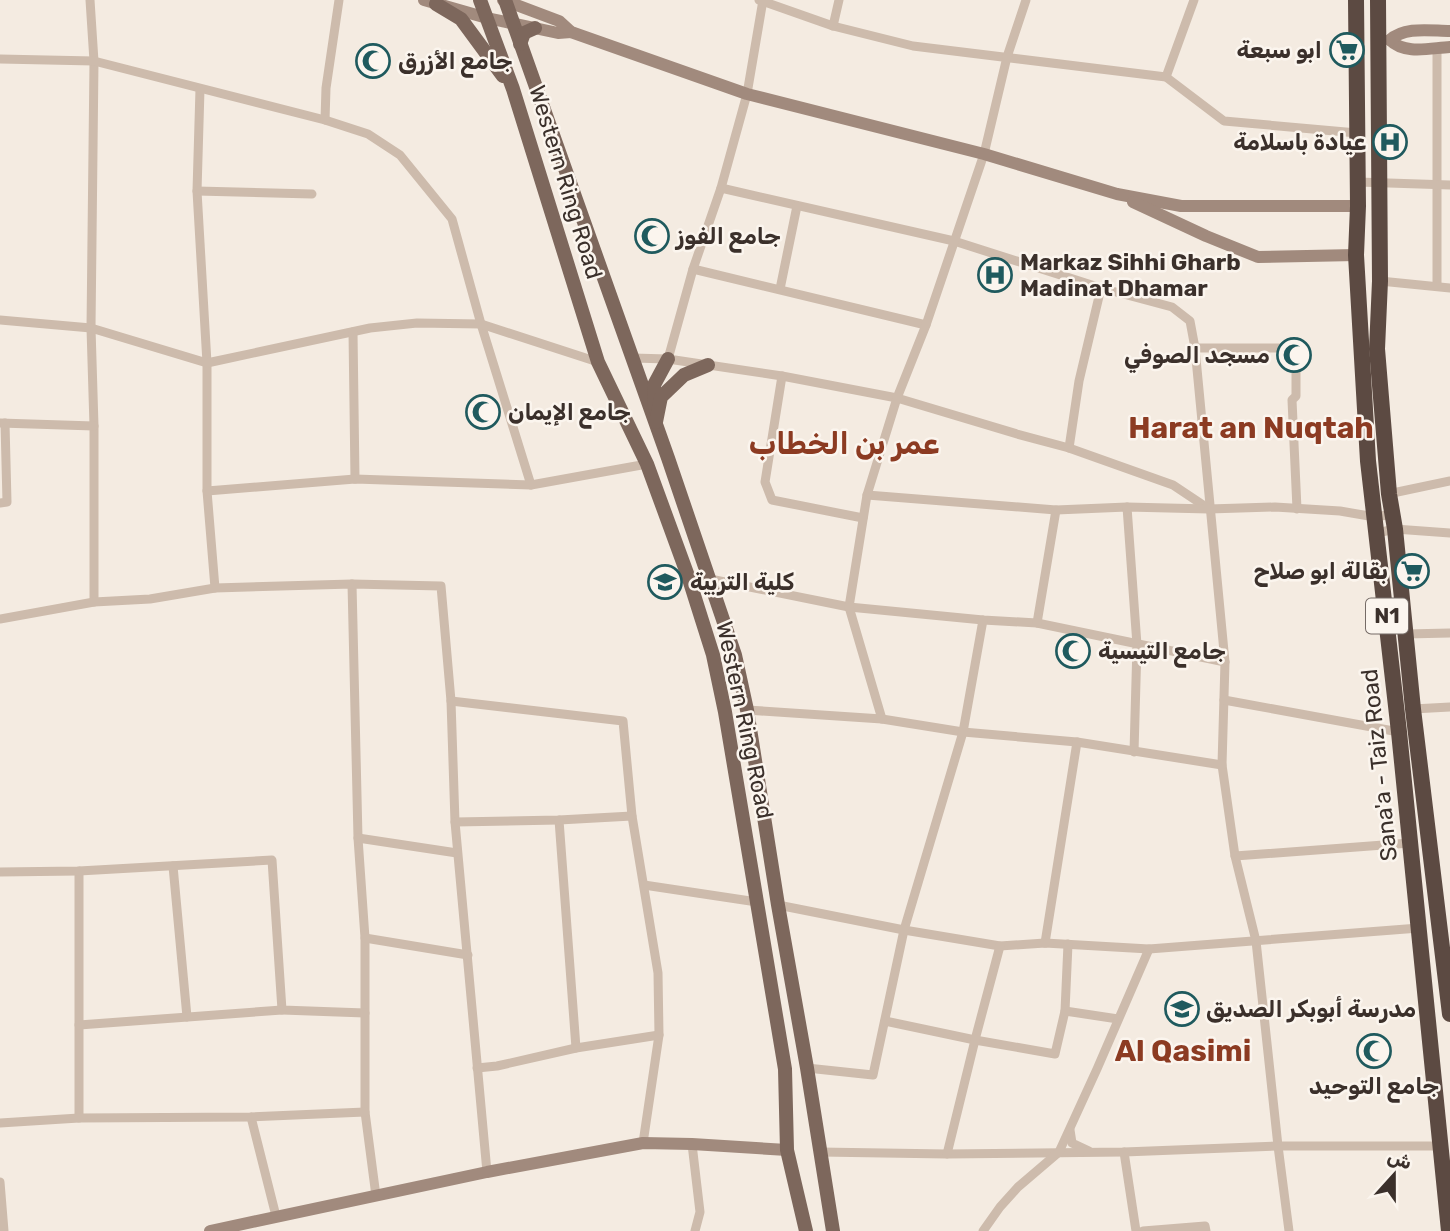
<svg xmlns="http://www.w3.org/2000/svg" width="1450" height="1231" viewBox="0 0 1450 1231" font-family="Rubik,Cairo,sans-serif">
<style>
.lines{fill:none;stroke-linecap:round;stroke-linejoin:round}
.street{stroke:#cdbbac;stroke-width:9}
.secondary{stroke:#a18a7d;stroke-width:12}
.primary{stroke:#7d675c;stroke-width:14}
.highway{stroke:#5c4a42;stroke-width:16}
.labels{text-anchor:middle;stroke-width:5;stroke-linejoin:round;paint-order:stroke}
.shield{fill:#fbf5ee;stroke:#756b66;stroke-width:2}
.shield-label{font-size:21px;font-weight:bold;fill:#3b302b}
.poi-label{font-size:23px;font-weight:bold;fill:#3b302b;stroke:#fbf5ee;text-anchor:start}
.street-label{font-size:23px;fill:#3b302b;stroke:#fbf5ee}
.district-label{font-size:30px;font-weight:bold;fill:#8c3b22;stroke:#fbf5ee}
</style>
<rect width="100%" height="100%" fill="#f4ebe1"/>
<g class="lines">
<g class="street">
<polyline points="90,0 94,61 91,328 94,426 94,602"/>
<polyline points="759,0 833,26 913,46 1166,77 1224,121 1357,133"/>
<polyline points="833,26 839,0"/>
<polyline points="1437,48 1437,286"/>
<polyline points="0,59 94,61 325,120 368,134 400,155 452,219 481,324 531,485"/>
<polyline points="1166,77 1194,0"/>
<polyline points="200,89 197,191 207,363 207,491 215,588"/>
<polyline points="325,120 326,88 339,0"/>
<polyline points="1358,182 1450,185"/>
<polyline points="721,188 954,241 1101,288 1172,307 1190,321 1195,348 1225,662 1222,765 1235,856 1256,941 1278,1146 1289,1231"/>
<polyline points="197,191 312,194"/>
<polyline points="693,269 926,325"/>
<polyline points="1380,281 1450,288"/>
<polyline points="780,289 797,206"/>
<polyline points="0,320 91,328 207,363 370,328 417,323 481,324 598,362"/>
<polyline points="353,332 355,479"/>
<polyline points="1195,348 1296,348 1296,396 1292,400 1297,509"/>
<polyline points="633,358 668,359 693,269 721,188 747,94 763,0"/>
<polyline points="668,359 782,376 897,398 1017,434 1069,448 1173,485 1209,509"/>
<polyline points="782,376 765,482 772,500 863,518"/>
<polyline points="0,423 94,426"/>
<polyline points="1069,448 1079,381 1101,288"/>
<polyline points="207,491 355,479 531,485 647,464"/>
<polyline points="1388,494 1450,481"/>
<polyline points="867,495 1056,510 1127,507 1209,509 1275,507 1340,511 1375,517 1393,514"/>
<polyline points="0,503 7,502 5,423"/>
<polyline points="1127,507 1137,645 1134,752"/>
<polyline points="1377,533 1395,529 1450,533"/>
<polyline points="710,579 849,607 983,620 1037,623 1225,662"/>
<polyline points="352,584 358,838 365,938 365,1112 376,1196"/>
<polyline points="0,619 94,602 150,599 215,588 352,584 441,586 451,701 455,822 487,1172"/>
<polyline points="1037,623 1056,510"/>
<polyline points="1406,634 1450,633"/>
<polyline points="1224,700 1399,732"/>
<polyline points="451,701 623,721 632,816 658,973 659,1035 643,1143"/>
<polyline points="1413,709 1450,707"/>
<polyline points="747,710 882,719 963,732 1077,742 1222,765"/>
<polyline points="882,719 849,607 867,495 897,398 926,325 984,154 1007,57 1026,0"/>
<polyline points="559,820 576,1048"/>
<polyline points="455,822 559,820 632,816"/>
<polyline points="358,838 457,853"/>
<polyline points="1235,856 1410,843"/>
<polyline points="173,866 187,1017"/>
<polyline points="79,871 79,1118"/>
<polyline points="0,872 79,871 272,860 282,1010 365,1013"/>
<polyline points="644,885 757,902"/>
<polyline points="778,905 904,930 1000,946 1045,943 1149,949 1419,928"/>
<polyline points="365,938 468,955"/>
<polyline points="1045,943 1077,742"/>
<polyline points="1065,1011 1118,1019"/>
<polyline points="885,1021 975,1040 1055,1054 1065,1011 1068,944"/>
<polyline points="79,1025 282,1010"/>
<polyline points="477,1068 497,1066 576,1048 659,1035"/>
<polyline points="807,1068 873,1075 904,930 963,732 983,620"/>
<polyline points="251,1117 276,1216"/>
<polyline points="0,1123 79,1118 251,1117 365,1112"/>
<polyline points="1070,1130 1072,1143 1089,1151"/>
<polyline points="692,1144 700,1212 695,1231"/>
<polyline points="820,1152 947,1154 1124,1152 1278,1146 1440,1146"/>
<polyline points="1124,1152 1136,1231"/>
<polyline points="947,1154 976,1036 1000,946"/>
<polyline points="0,1182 4,1231"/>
<polyline points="983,1231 1000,1207 1018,1187 1059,1152 1097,1069 1149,949"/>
<polyline points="1143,1231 1205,1226 1206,1231"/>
</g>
<g class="secondary">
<polyline points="424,0 487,18 558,33 571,32"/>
<polyline points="503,0 559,21 571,32 747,94 984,154 1117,194 1181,206 1358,206"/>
<path d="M1390 40C1405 55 1430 48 1450 47"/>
<path d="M1390 40C1405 26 1431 31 1450 31"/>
<polyline points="1133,202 1206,236 1258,257 1356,255"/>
<polyline points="210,1231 487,1172 643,1143 692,1144 787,1150"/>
</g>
<g class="primary">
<polyline points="480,0 513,89 598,362 647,464 688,576 713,655 725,712 785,1069 787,1150 806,1231"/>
<polyline points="505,0 668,458 735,655 747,710 778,905 807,1068 833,1231"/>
<polyline points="436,4 461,19 503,76"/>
<polyline points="520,44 524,33 535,28"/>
<polyline points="655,408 654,385 668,359"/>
<polyline points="656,422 661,397 684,375 708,365"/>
</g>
<g class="highway">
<polyline points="1356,0 1358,206 1356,255 1368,461 1399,732 1449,1231"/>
<polyline points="1378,0 1380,281 1377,349 1389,494 1395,529 1413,709 1450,1014"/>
</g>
</g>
<defs>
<g id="supermarket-ring" transform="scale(1.75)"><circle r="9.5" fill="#fbf5ee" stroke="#1f5a5e" stroke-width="1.5"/><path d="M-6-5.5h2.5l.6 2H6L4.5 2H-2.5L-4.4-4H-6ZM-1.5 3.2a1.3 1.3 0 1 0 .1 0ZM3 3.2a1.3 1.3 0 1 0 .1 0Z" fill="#1f5a5e"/></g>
<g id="mosque-ring" transform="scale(1.75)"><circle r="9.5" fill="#fbf5ee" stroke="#1f5a5e" stroke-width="1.5"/><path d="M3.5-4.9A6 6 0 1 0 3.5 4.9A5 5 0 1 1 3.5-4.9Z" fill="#1f5a5e"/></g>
<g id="hospital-ring" transform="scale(1.75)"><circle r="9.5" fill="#fbf5ee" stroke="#1f5a5e" stroke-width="1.5"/><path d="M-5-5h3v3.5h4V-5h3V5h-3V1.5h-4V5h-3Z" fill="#1f5a5e"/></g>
<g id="university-ring" transform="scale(1.75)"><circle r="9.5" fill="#fbf5ee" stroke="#1f5a5e" stroke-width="1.5"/><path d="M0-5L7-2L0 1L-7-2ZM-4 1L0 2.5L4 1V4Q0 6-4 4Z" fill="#1f5a5e"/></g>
<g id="school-ring" transform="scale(1.75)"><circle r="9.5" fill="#fbf5ee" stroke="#1f5a5e" stroke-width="1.5"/><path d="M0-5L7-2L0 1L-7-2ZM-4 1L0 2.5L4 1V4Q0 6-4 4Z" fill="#1f5a5e"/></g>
</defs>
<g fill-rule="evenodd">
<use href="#supermarket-ring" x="1347" y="50"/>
<use href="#mosque-ring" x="373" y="61"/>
<use href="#hospital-ring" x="1390" y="142"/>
<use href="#mosque-ring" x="652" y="236"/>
<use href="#hospital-ring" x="995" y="275"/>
<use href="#mosque-ring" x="1294" y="355"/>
<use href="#mosque-ring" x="483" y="412"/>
<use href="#supermarket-ring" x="1412" y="571"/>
<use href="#university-ring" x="665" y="582"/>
<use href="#mosque-ring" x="1073" y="651"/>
<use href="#school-ring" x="1182" y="1009"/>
<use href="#mosque-ring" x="1374" y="1051"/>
</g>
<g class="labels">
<rect class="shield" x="1366" y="598.5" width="42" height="35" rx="5"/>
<g class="shield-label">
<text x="1387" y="623">N1</text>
</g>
<g class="poi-label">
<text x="1322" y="58" text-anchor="end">ابو سبعة</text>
<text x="398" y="69">جامع الأزرق</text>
<text x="1366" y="150" text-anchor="end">عيادة باسلامة</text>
<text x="676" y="244">جامع الفوز</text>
<text x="1020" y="270">Markaz Sihhi Gharb<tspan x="1020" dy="26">Madinat Dhamar</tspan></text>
<text x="1270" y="363" text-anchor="end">مسجد الصوفي</text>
<text x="508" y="420">جامع الإيمان</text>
<text x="1388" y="579" text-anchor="end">بقالة ابو صلاح</text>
<text x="690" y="590">كلية التربية</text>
<text x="1098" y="659">جامع التيسية</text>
<text x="1206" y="1017">مدرسة أبوبكر الصديق</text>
<text x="1374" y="1094" text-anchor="middle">جامع التوحيد</text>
</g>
<g class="street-label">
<text transform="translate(566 182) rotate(73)" y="8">Western Ring Road</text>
<text transform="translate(745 720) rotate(78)" y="8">Western Ring Road</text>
<text transform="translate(1379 765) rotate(-96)" y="8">Sana'a - Taiz Road</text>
</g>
<g class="district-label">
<text x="1251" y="438">Harat an Nuqtah</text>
<text x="844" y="454">عمر بن الخطاب</text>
<text x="1183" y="1061">Al Qasimi</text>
</g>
</g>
<g transform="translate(1394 1175) rotate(21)" stroke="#fbf5ee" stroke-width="5" paint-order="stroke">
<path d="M0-5L12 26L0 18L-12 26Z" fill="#3b302b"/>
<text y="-10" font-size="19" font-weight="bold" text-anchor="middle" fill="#3b302b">ش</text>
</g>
</svg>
